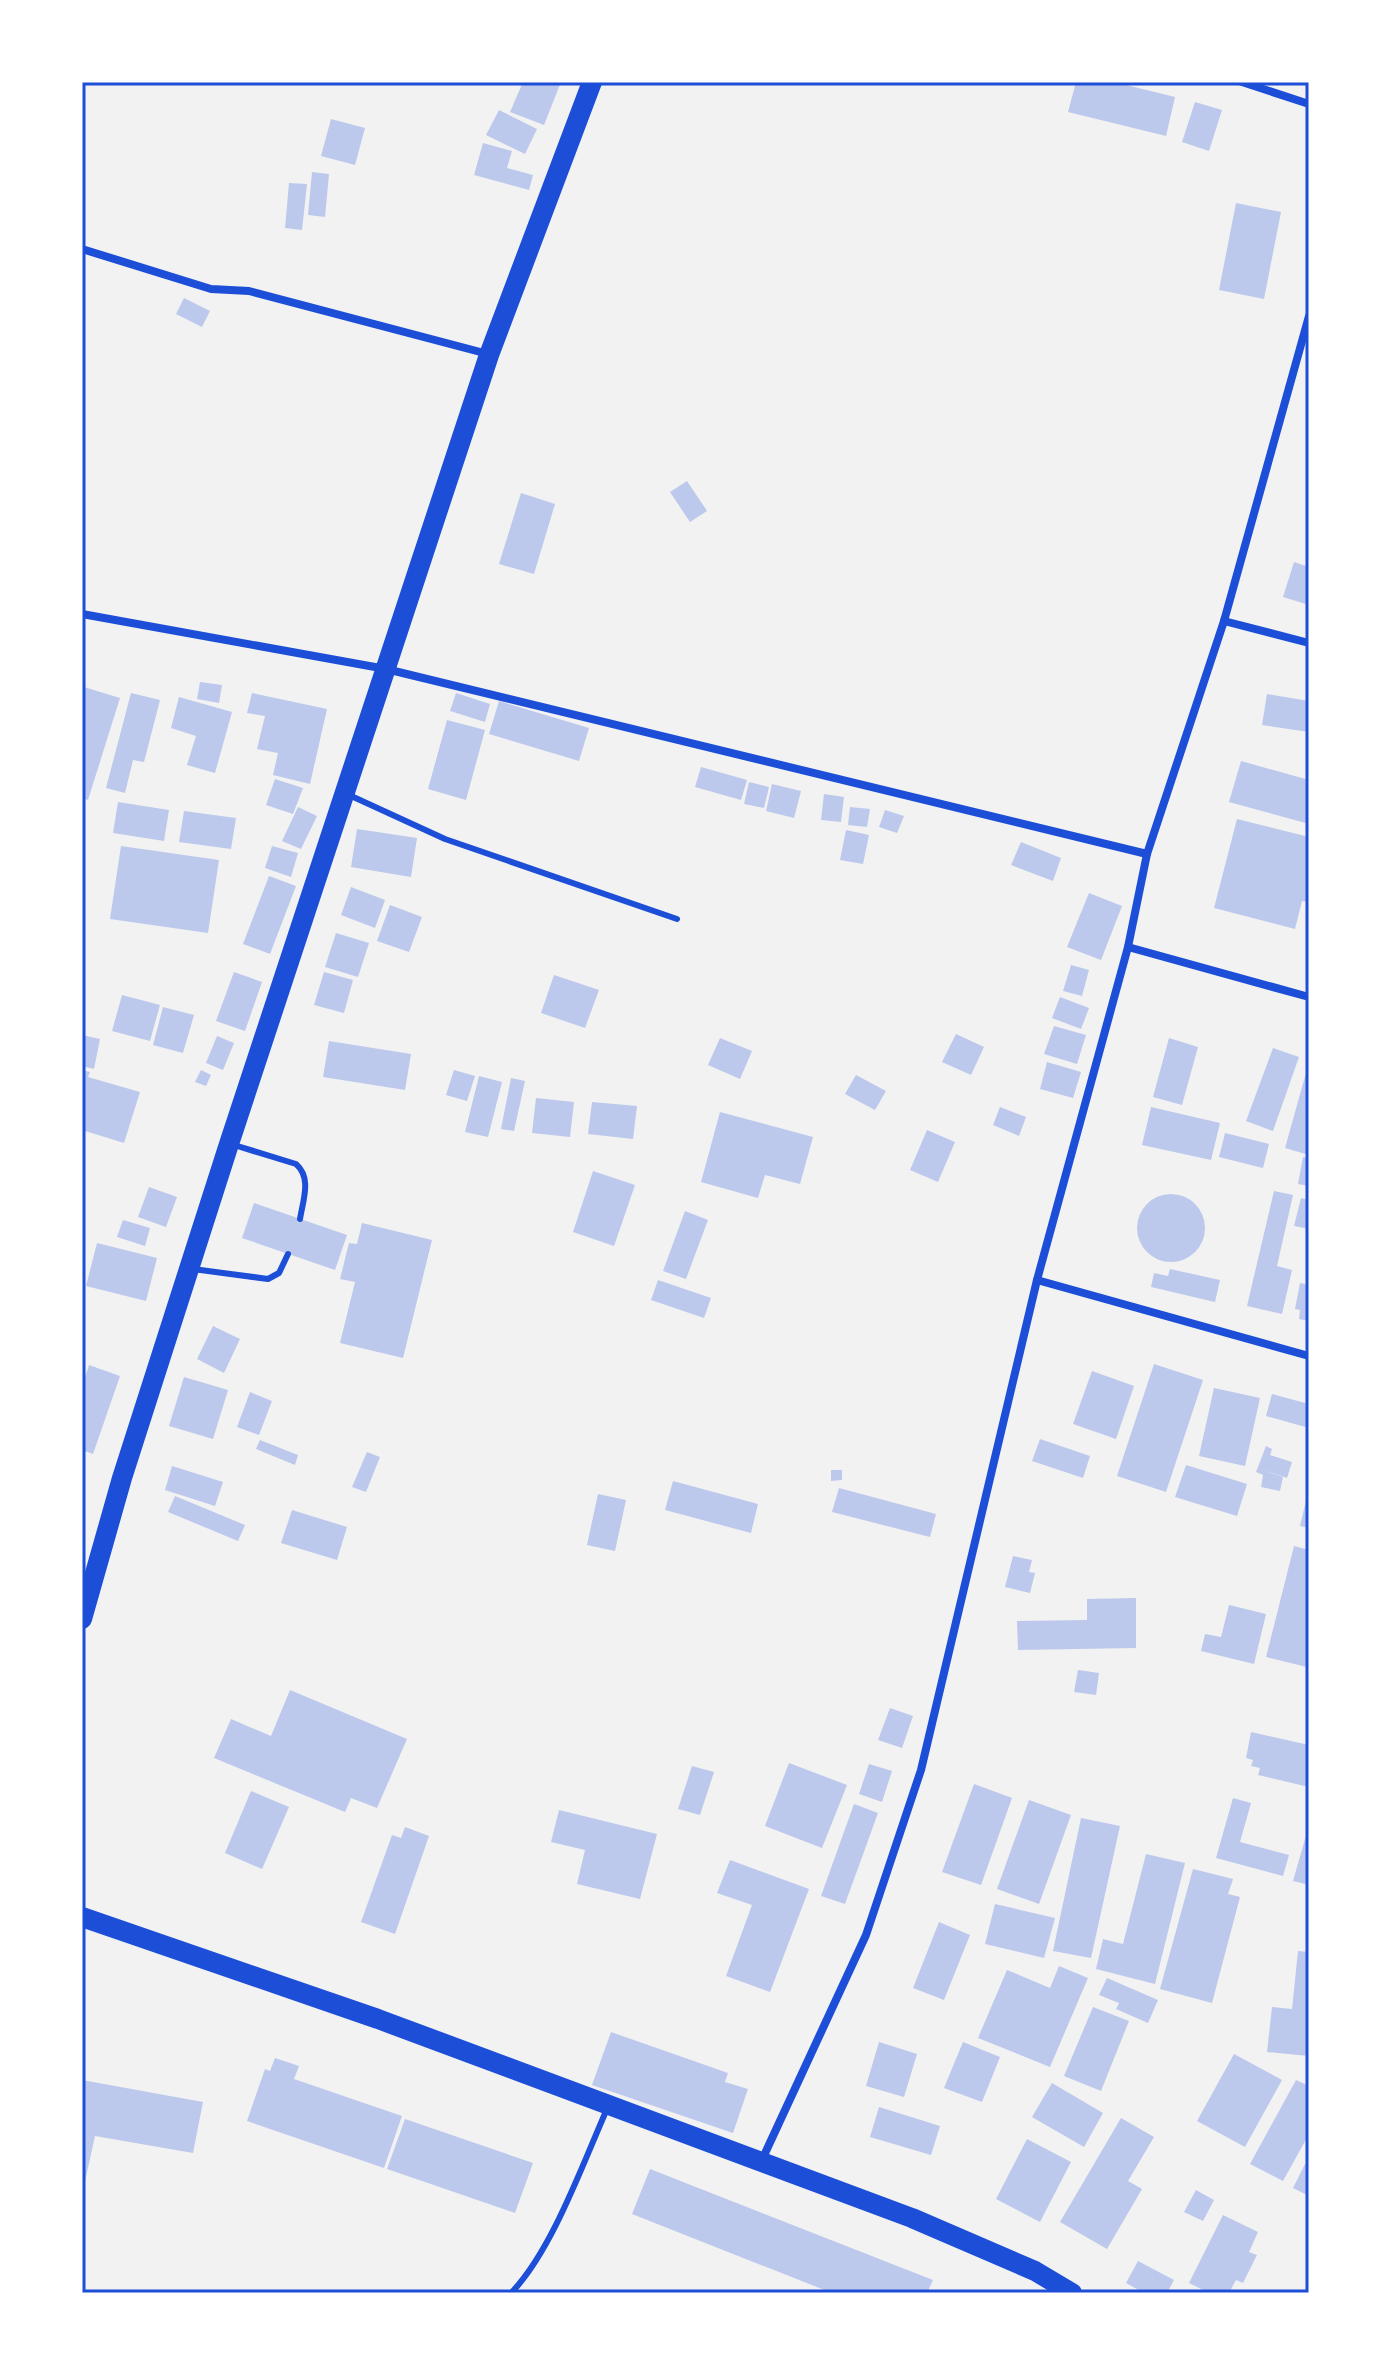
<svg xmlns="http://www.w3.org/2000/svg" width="1391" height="2375" viewBox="0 0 1391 2375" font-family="'Fira Sans',sans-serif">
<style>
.building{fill:#bdc9ec}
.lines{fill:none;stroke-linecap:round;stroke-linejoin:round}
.service{stroke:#1d4ed8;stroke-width:6}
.minor{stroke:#1d4ed8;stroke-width:8}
.primary{stroke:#1d4ed8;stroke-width:20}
.neatline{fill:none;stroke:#1d4ed8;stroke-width:3}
</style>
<rect width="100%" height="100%" fill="#f2f2f2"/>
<g class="building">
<polygon points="523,82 561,82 544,125 510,112"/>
<polygon points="1076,82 1114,82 1175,97 1166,136 1068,112"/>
<polygon points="1195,102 1222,110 1209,151 1182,142"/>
<polygon points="499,110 537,129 525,154 486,135"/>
<polygon points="331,119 365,128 355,165 321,156"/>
<polygon points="483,143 512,151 507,168 533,175 529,190 474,175"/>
<polygon points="312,172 329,174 325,217 308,215"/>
<polygon points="289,183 307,184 302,230 285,228"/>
<polygon points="1236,203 1281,212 1264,299 1219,290"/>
<polygon points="184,298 210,311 202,327 176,314"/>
<polygon points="687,481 707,511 690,522 670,492"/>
<polygon points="521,493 555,504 534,574 499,564"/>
<polygon points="1294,562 1309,567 1309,605 1283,597"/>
<polygon points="200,682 222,685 219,703 197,699"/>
<polygon points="84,687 120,698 88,800 82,798 82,694"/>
<polygon points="131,693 160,700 144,762 133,760 125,793 106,788"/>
<polygon points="252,693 327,709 310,784 273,775 278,753 257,749 265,716 247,713"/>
<polygon points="456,693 490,704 485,722 450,711"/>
<polygon points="1267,694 1309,701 1309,732 1262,725"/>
<polygon points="179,697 232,712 215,773 187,765 196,736 171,728"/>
<polygon points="499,701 589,728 579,761 489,734"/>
<polygon points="447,720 485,730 466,800 428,789"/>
<polygon points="1241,761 1309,780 1309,824 1229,802"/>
<polygon points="701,767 747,780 741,800 695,787"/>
<polygon points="275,779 303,788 293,814 266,805"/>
<polygon points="749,782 769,787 764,808 744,804"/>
<polygon points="772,784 801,791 794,818 766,811"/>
<polygon points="824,794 844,797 841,822 821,820"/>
<polygon points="118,802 169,810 164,841 113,833"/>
<polygon points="298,807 317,816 301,849 282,841"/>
<polygon points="850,807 870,809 867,827 848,825"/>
<polygon points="885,810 904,816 897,833 879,827"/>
<polygon points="184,811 236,818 231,849 179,842"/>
<polygon points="1237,819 1309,837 1309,902 1302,901 1295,929 1214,908"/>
<polygon points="357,829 417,838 411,877 351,867"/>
<polygon points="846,830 869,835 863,864 840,860"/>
<polygon points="1021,842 1061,858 1053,881 1011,865"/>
<polygon points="121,846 219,860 208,933 110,919"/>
<polygon points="272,846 298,853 291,877 265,868"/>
<polygon points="269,876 296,886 270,954 243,944"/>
<polygon points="351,887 385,900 375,928 341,915"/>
<polygon points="1089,893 1122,906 1101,960 1067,947"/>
<polygon points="390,905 422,917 409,952 377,941"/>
<polygon points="336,933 369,943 358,977 325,967"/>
<polygon points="1071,965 1089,970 1082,996 1063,991"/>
<polygon points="234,972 262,982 245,1031 216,1021"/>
<polygon points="324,972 353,980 344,1013 314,1005"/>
<polygon points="554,975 599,990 585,1028 541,1013"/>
<polygon points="122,995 160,1005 150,1041 112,1031"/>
<polygon points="1060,997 1089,1008 1081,1029 1052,1018"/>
<polygon points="163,1007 194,1015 183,1053 153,1045"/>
<polygon points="1054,1026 1086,1035 1077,1064 1044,1054"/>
<polygon points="956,1034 984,1047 971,1075 942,1062"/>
<polygon points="82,1035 100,1039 94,1069 82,1066"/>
<polygon points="217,1036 234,1043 223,1070 206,1063"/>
<polygon points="720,1038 752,1051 740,1079 708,1065"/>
<polygon points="1169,1038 1198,1047 1182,1105 1153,1097"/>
<polygon points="329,1041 411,1054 405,1090 323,1077"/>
<polygon points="1273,1048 1299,1057 1273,1131 1246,1121"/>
<polygon points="1047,1062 1081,1072 1073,1098 1040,1089"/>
<polygon points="1309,1062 1309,1155 1285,1148"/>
<polygon points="82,1070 90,1072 88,1077 140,1092 124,1143 82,1130"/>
<polygon points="201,1070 211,1075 206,1086 195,1082"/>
<polygon points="454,1070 475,1076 467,1101 446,1095"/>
<polygon points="856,1075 886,1091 875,1110 845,1094"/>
<polygon points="479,1076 502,1082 488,1137 465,1132"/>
<polygon points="511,1078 525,1081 514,1131 501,1129"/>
<polygon points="536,1098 574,1102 570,1137 532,1133"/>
<polygon points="592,1102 637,1106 633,1139 588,1134"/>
<polygon points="1000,1107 1026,1117 1019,1136 993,1125"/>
<polygon points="1151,1107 1220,1123 1211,1160 1142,1145"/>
<polygon points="720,1112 813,1137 800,1184 765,1175 758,1198 701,1182"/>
<polygon points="927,1130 955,1142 938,1182 910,1170"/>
<polygon points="1225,1133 1269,1144 1263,1168 1219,1157"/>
<polygon points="1303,1157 1309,1158 1309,1186 1298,1184"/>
<polygon points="593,1171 635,1185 614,1246 573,1232"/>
<polygon points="149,1187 177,1197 166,1227 138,1217"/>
<polygon points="1274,1191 1293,1195 1277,1266 1292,1270 1282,1314 1247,1306"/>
<circle cx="1171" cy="1228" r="34"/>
<polygon points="1301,1198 1309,1200 1309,1229 1294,1226"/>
<polygon points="254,1203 347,1235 335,1270 242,1238"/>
<polygon points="685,1211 708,1220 686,1279 663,1271"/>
<polygon points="123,1220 150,1228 145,1246 117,1237"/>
<polygon points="362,1223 432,1240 403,1358 340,1343 355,1282 340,1279 349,1243 357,1244"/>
<polygon points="97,1243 157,1258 146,1301 86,1286"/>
<polygon points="1170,1269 1220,1280 1215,1302 1151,1287 1154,1273 1168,1276"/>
<polygon points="658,1280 711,1298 704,1318 651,1300"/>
<polygon points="1300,1283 1309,1285 1309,1321 1299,1319 1300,1310 1295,1309"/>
<polygon points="213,1326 240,1339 224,1373 197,1359"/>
<polygon points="1154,1364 1203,1380 1166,1492 1117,1476"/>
<polygon points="89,1365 120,1376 93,1454 82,1450 82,1387"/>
<polygon points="1092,1371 1134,1386 1116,1439 1073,1424"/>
<polygon points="184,1377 228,1390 213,1439 169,1426"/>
<polygon points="1214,1388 1260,1398 1245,1466 1199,1456"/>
<polygon points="250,1392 272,1401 259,1435 237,1427"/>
<polygon points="1272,1394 1309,1404 1309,1428 1266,1416"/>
<polygon points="1040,1439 1090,1456 1083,1478 1032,1461"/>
<polygon points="260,1440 298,1455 295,1465 256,1449"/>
<polygon points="1266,1446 1272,1449 1270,1455 1292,1462 1287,1478 1264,1470 1283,1477 1280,1491 1261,1487 1263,1475 1256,1472"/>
<polygon points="367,1452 380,1457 366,1492 352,1487"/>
<polygon points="1186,1465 1247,1484 1237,1516 1175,1497"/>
<polygon points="172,1466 223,1482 215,1506 165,1490"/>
<polygon points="831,1470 842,1470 842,1480 831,1481"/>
<polygon points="673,1481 758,1504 751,1533 665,1510"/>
<polygon points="839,1488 936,1514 930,1537 832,1512"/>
<polygon points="1308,1492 1309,1493 1309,1528 1300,1526"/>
<polygon points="598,1494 626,1500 615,1551 587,1545"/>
<polygon points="175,1496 245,1525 238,1541 168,1512"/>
<polygon points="292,1510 347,1527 337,1560 281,1543"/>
<polygon points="1294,1546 1309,1550 1307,1667 1266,1657"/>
<polygon points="1013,1556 1032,1560 1029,1572 1035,1573 1030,1593 1005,1587"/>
<polygon points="1136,1598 1136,1648 1018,1650 1017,1621 1087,1620 1087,1599"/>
<polygon points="1229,1605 1266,1614 1254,1664 1201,1651 1205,1634 1221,1637"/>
<polygon points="1078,1670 1099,1673 1096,1695 1074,1692"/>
<polygon points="290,1690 407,1739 377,1808 351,1798 345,1812 214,1758 231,1719 271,1736"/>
<polygon points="890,1708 913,1716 902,1748 878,1740"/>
<polygon points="1251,1732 1309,1745 1309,1787 1258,1775 1260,1768 1251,1766 1253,1760 1246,1758"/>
<polygon points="789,1763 847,1785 822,1848 765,1826"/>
<polygon points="869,1764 892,1771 882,1802 859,1794"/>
<polygon points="692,1766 714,1772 700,1815 678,1809"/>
<polygon points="974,1784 1012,1798 981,1885 942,1872"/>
<polygon points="251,1791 289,1807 262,1869 225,1853"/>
<polygon points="1233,1798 1251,1803 1240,1842 1289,1855 1283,1876 1216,1858"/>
<polygon points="1029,1800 1071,1815 1039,1904 997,1889"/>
<polygon points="854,1804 878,1813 845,1904 821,1896"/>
<polygon points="559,1810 657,1834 640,1899 577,1884 585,1850 551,1842"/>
<polygon points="1081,1818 1120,1826 1091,1958 1053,1951"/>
<polygon points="1309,1825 1309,1885 1293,1881"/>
<polygon points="405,1827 429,1836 395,1934 361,1922 392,1835 401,1838"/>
<polygon points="1146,1854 1185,1863 1155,1984 1096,1969 1103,1939 1123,1944"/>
<polygon points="730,1860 809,1889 770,1992 726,1976 752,1905 717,1893"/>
<polygon points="1193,1869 1233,1879 1228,1894 1240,1897 1212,2003 1160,1989"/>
<polygon points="995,1904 1055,1918 1044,1958 985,1944"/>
<polygon points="939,1922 970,1935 944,2000 913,1988"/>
<polygon points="1298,1951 1309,1952 1309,2056 1267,2052 1272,2007 1292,2009"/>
<polygon points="1059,1966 1088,1978 1050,2067 978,2038 1007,1970 1050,1988"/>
<polygon points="1107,1978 1158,2000 1148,2023 1116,2009 1119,2003 1099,1995"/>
<polygon points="1093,2007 1129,2021 1101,2091 1064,2076"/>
<polygon points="611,2032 728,2073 725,2082 748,2089 733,2133 592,2085"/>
<polygon points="879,2042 917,2054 904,2097 866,2086"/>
<polygon points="963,2042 1000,2057 982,2102 944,2088"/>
<polygon points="1234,2054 1282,2080 1245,2147 1197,2121"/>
<polygon points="275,2058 299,2066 294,2079 402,2116 384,2168 247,2121 265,2069 270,2071"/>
<polygon points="82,2080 203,2102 193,2153 95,2136 82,2195"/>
<polygon points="1296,2080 1309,2086 1309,2134 1283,2181 1250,2164"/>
<polygon points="1052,2083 1103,2113 1084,2147 1032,2117"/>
<polygon points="879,2107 940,2126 931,2155 870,2137"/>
<polygon points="1121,2118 1154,2137 1128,2181 1142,2189 1107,2249 1060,2222"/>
<polygon points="405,2119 533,2163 515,2213 387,2169"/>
<polygon points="1027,2139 1071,2162 1040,2222 996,2199"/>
<polygon points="1305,2164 1309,2166 1309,2196 1293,2188"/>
<polygon points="650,2169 933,2280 927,2293 832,2293 632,2214"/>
<polygon points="1196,2190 1214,2200 1203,2221 1184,2212"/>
<polygon points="1223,2215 1258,2232 1249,2252 1257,2255 1243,2283 1236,2280 1229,2293 1209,2293 1189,2283"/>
<polygon points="1138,2261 1174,2280 1167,2293 1144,2293 1126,2283"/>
</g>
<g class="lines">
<g class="service">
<polyline points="349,795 445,839 677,919"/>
<path d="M234 1145 296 1164C312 1178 303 1200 300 1219"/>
<polyline points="193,1269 268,1279 279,1273 288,1254"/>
<path d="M511 2293C552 2251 583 2163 607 2109"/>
</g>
<g class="minor">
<polyline points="1242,82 1309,104"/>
<polyline points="82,249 211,289 249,291 488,354"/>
<polyline points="82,614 386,669 1147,854"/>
<polyline points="1224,621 1309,643"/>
<polyline points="1128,947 1309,997"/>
<polyline points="1037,1280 1309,1356"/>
<polyline points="761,2162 866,1935 921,1770 1037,1280 1128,947 1147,854 1224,621 1309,316"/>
</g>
<g class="primary">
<polyline points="82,1619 122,1478 229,1144 489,355 592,82"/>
<polyline points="82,1917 378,2019 912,2218 1035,2271 1072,2293"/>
</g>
</g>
<rect width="1391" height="2375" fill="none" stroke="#ffffff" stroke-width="168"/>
<rect x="84" y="84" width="1223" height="2207" class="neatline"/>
</svg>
